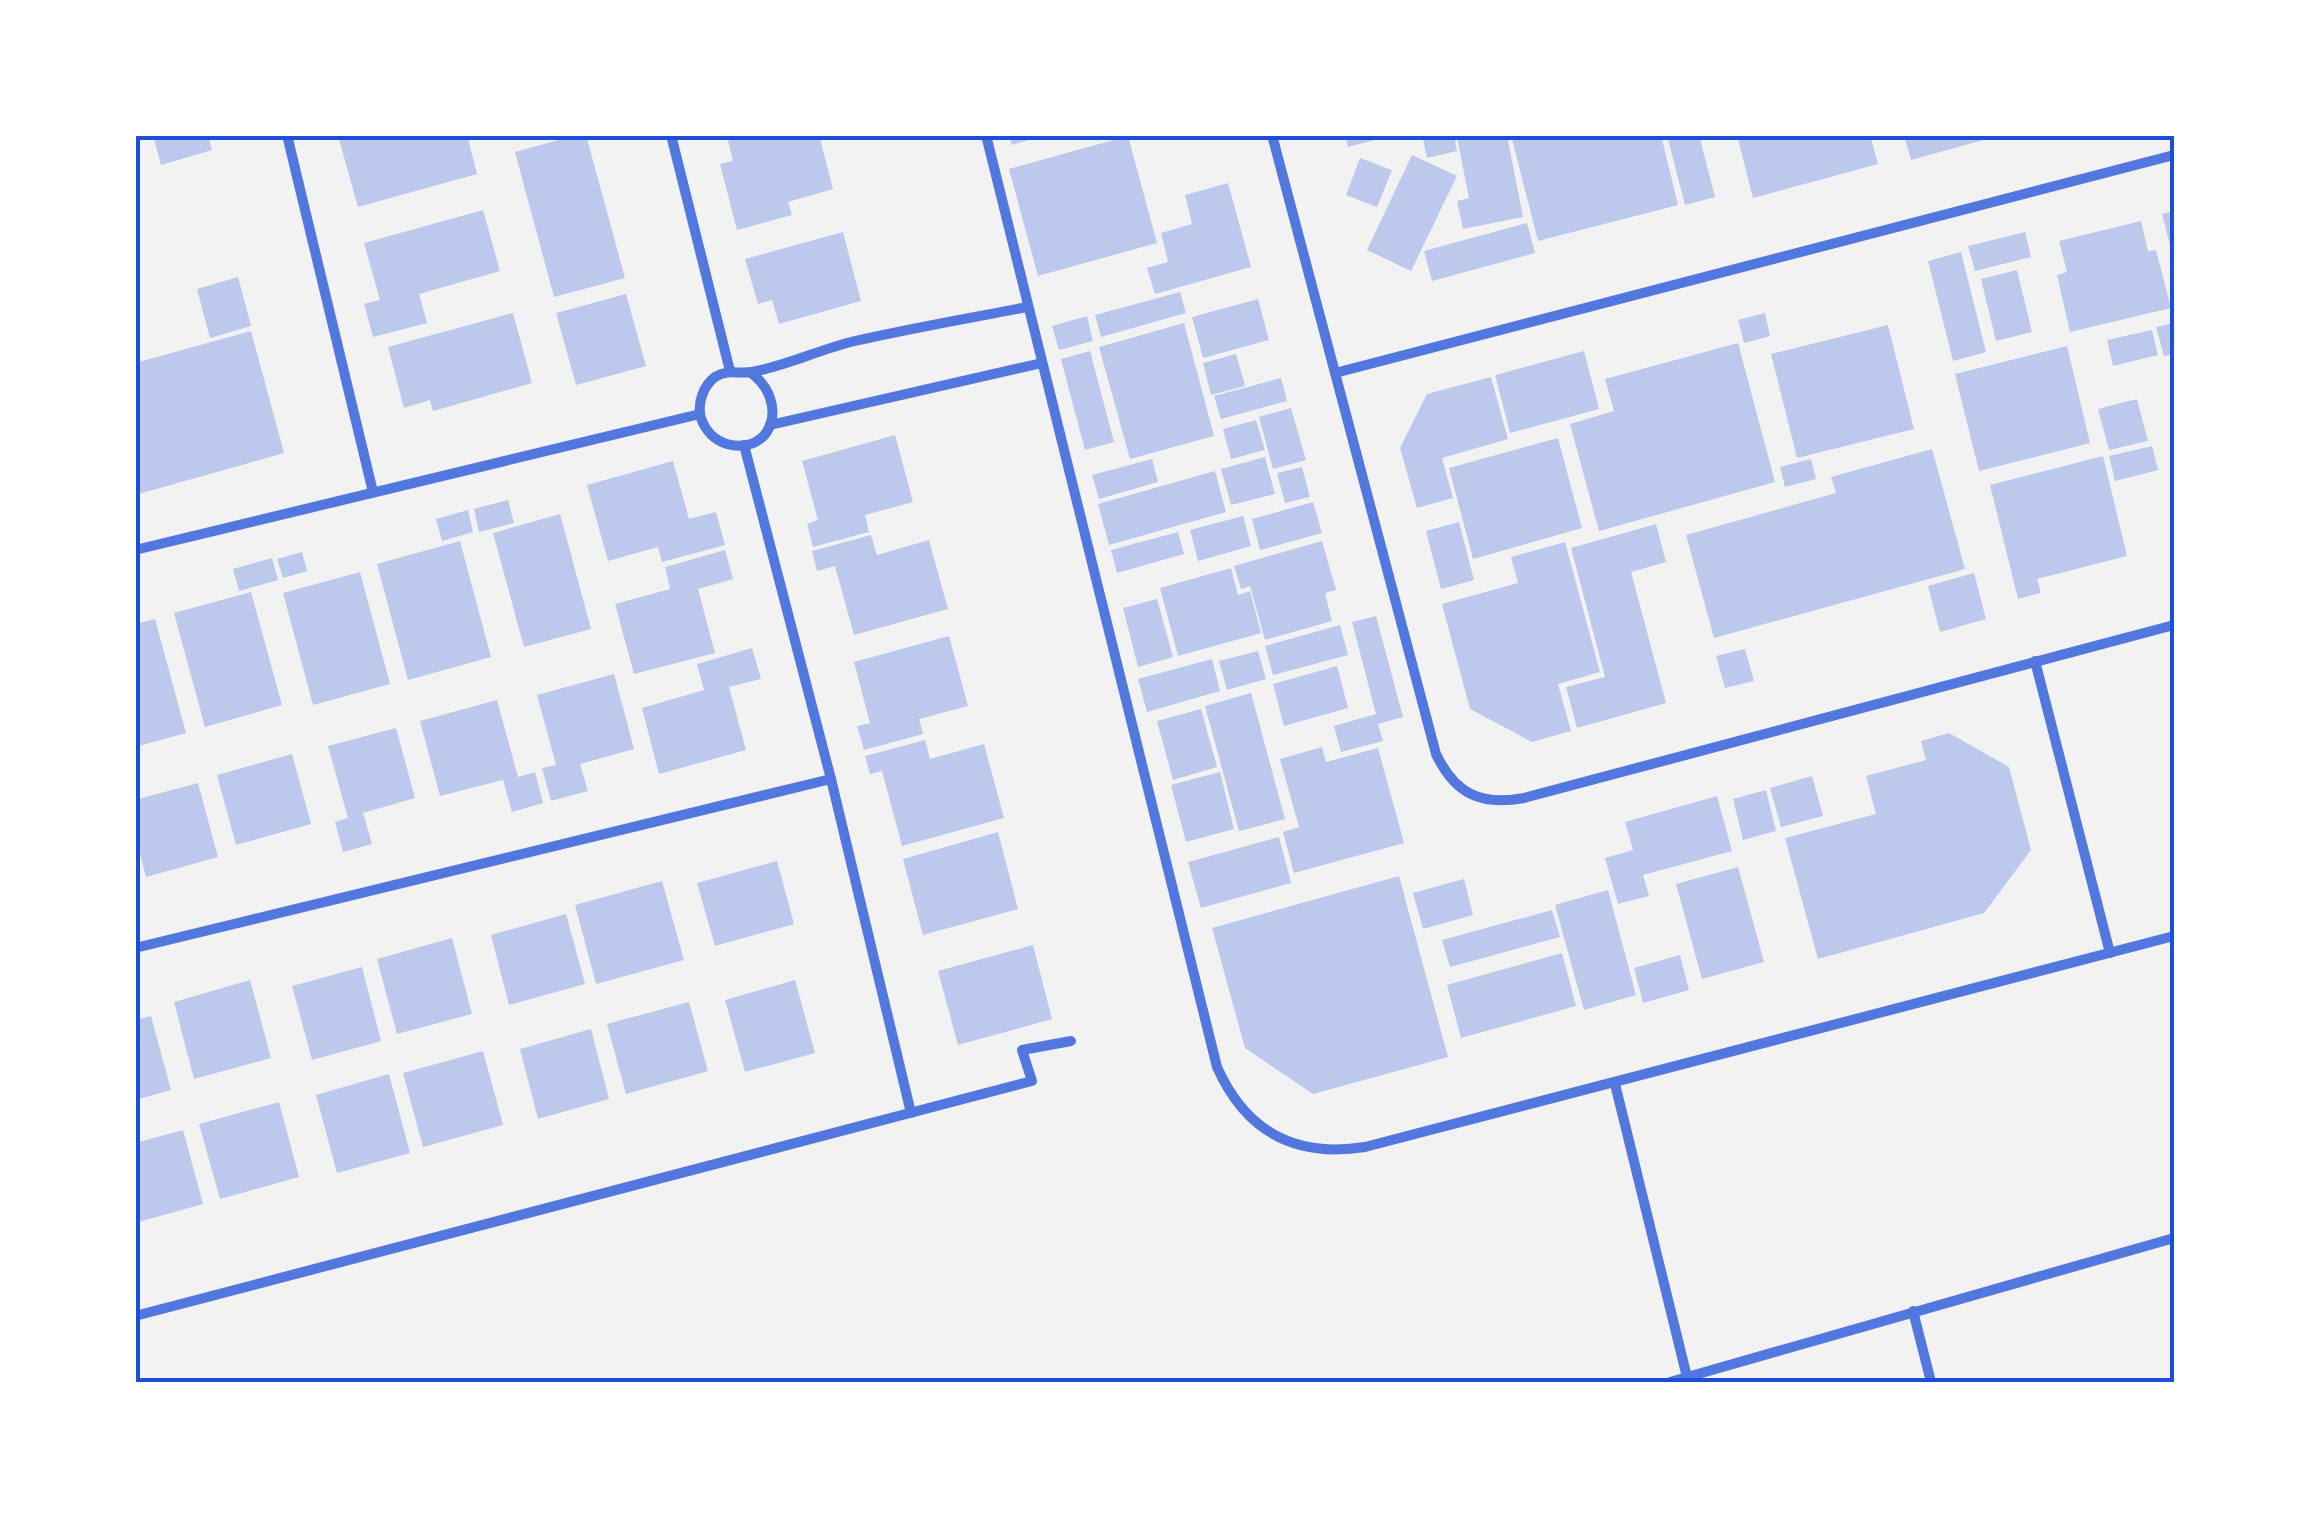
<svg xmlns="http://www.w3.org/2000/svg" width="2309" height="1517" viewBox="0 0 2309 1517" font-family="Manrope,sans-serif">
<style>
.building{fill:#bdc9ec}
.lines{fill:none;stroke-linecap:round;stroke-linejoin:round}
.minor{stroke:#5277de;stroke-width:10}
.neatline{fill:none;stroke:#1d4ed8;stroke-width:4}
</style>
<rect width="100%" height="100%" fill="#f2f2f2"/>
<g class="building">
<polygon points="153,135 208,135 212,150 161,165"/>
<polygon points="352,135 467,135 477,174 358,207 339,139"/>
<polygon points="577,135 586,135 625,278 554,297 515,152"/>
<polygon points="751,135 819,135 833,189 788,202 792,215 737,230 720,164 733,161 728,141"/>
<polygon points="1009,135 1043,135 1043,136 1012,145"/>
<polygon points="1345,135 1390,135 1390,136 1348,147"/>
<polygon points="1422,135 1454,135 1457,151 1427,158"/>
<polygon points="1507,135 1523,217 1463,229 1457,201 1469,198 1457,137"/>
<polygon points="1511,135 1661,135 1678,205 1538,241"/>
<polygon points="1667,135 1699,135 1715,197 1685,205"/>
<polygon points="1737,135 1870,135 1878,164 1753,198"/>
<polygon points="1904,135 1998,135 1998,136 1911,160"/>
<polygon points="1128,136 1157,243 1038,276 1009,169"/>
<polygon points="1412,155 1457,176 1411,271 1367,250"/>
<polygon points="1360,158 1392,170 1377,207 1346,195"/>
<polygon points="1228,183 1251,267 1155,294 1147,268 1168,262 1161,233 1192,224 1185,195"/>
<polygon points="483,210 500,271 419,294 427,323 373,337 364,304 380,300 364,243"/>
<polygon points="2174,211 2174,257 2173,257 2162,214"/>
<polygon points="2141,221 2148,251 2156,250 2171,308 2070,332 2057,275 2067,272 2059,241"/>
<polygon points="1527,223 1535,253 1432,281 1424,251"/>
<polygon points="843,232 861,301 779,324 772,300 758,304 745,259"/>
<polygon points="2025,232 2031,257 1975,271 1968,246"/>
<polygon points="1961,252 1986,352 1953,361 1928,261"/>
<polygon points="2017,270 2032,332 1996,341 1981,279"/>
<polygon points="238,277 251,326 210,338 197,289"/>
<polygon points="1180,292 1186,313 1101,337 1095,315"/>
<polygon points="626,294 646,366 576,385 556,313"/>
<polygon points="1258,299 1269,340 1203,358 1192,317"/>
<polygon points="513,313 532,383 433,411 430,400 404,408 388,347"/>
<polygon points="1765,313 1770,336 1744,343 1738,320"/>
<polygon points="1087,316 1093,341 1059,350 1052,326"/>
<polygon points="1184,323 1214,436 1130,459 1099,347"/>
<polygon points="2174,323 2174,354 2164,356 2156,327"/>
<polygon points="1888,325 1914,429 1797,458 1771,354"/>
<polygon points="2152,330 2158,355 2113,366 2107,340"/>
<polygon points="251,331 284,453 135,495 135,363"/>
<polygon points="1738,343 1775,482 1599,531 1570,424 1614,411 1605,379"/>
<polygon points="2067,346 2090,443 1979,471 1955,374"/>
<polygon points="1090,351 1114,442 1085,450 1061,359"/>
<polygon points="1584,351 1599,409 1510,433 1495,375"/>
<polygon points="1236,354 1245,386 1211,395 1203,363"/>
<polygon points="1491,377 1508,439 1442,458 1453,498 1417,508 1400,448 1427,394"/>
<polygon points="1281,378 1287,401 1221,419 1214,396"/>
<polygon points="2137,399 2148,441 2109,450 2098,409"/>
<polygon points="1291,408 1306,460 1273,469 1259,417"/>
<polygon points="1256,420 1265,450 1231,459 1223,429"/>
<polygon points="895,435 913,502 865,515 869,532 813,547 807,524 818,520 802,461"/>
<polygon points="1558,438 1582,528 1473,559 1449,468"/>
<polygon points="2152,446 2158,470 2115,481 2109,456"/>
<polygon points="1932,449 1965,569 1714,638 1686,535 1836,493 1831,477"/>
<polygon points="2103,456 2127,556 2037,579 2041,593 2018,599 1990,485"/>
<polygon points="1265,457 1275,494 1231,505 1221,469"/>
<polygon points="1152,459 1158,482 1099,499 1092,475"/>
<polygon points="1811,459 1816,479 1785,487 1780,467"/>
<polygon points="673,461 689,519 716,512 725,545 662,562 658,547 608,561 587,485"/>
<polygon points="1302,467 1310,497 1285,503 1277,473"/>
<polygon points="1215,471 1226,512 1109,545 1098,504"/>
<polygon points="508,500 514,523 479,532 474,509"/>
<polygon points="1313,502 1322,533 1260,550 1252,519"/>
<polygon points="468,510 473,532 442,541 436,519"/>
<polygon points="560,514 591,629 524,647 493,533"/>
<polygon points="1243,516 1251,546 1198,561 1190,530"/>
<polygon points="1459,522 1474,580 1441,589 1426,531"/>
<polygon points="1656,524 1666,562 1631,572 1666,703 1577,728 1566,687 1605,677 1571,548"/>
<polygon points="1178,532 1184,554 1117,573 1111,550"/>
<polygon points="871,535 877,555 929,540 948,609 854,635 835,566 817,571 812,551"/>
<polygon points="460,541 491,657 408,680 377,564"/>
<polygon points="1322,541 1336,590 1325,593 1332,621 1265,640 1250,586 1241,589 1234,566"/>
<polygon points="1565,542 1600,672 1558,684 1571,731 1532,742 1470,709 1442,604 1518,583 1511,557"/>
<polygon points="725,550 733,579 698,589 715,653 634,674 615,604 670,589 665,567"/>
<polygon points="302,552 307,571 283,578 277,559"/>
<polygon points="272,558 278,580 239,591 233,569"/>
<polygon points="1231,568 1238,595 1250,591 1261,633 1178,656 1160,588"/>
<polygon points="360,572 390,684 313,705 283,593"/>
<polygon points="1974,573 1986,619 1940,632 1928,586"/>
<polygon points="251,592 282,705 205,727 174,613"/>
<polygon points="1157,599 1173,657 1138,667 1123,608"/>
<polygon points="1376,616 1403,717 1378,724 1383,741 1341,752 1334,726 1376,714 1352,622"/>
<polygon points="155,619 186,733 135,747 135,624"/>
<polygon points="1340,625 1348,655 1273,675 1265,646"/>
<polygon points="949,636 968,706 919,719 923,734 864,750 857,726 870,723 854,662"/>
<polygon points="752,648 761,679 729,687 746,750 659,774 642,708 704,690 697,664"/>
<polygon points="1745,649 1754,681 1725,688 1716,656"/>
<polygon points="1258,651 1266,679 1227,690 1219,661"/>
<polygon points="1212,659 1220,691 1147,712 1138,679"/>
<polygon points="1337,666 1348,708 1284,726 1273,684"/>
<polygon points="614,674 634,749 580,764 588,791 551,801 542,768 556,765 537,695"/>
<polygon points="1251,693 1285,819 1239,831 1205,706"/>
<polygon points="497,700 518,777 535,772 543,803 512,812 503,780 440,796 420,721"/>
<polygon points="1201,709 1217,767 1173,780 1157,721"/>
<polygon points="396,728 415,798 363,813 372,844 343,852 335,822 348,818 328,746"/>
<polygon points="1949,733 2009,767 2031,850 1984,913 1818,959 1785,838 1876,814 1866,776 1926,760 1921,741"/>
<polygon points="925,740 930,759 984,744 1004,818 902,846 882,771 870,774 865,756"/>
<polygon points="1322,747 1326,762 1378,748 1404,843 1294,873 1283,832 1299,827 1280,759"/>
<polygon points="292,754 311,824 236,845 217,775"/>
<polygon points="1220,772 1234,829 1186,842 1171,785"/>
<polygon points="1812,776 1823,816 1781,827 1770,788"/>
<polygon points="198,783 218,857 146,877 135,835 135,800"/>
<polygon points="1766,790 1776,831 1743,840 1733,799"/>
<polygon points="1717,796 1732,851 1643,875 1649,896 1618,904 1605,858 1633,850 1625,822"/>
<polygon points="998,832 1018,909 923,935 903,859"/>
<polygon points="1279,837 1291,883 1201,908 1188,862"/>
<polygon points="777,861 794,924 715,946 697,883"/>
<polygon points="1738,867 1764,962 1702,979 1676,884"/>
<polygon points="1399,876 1448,1057 1313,1094 1245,1048 1212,928"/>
<polygon points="1464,879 1473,915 1423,929 1413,893"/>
<polygon points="662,881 684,960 596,984 575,905"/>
<polygon points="1608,890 1636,995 1584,1010 1555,905"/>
<polygon points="1552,910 1560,937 1450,967 1442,940"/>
<polygon points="566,914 585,984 509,1005 491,935"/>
<polygon points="452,938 472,1014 397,1034 377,959"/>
<polygon points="1033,945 1052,1019 958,1045 938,971"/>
<polygon points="1562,953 1576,1006 1461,1038 1447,985"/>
<polygon points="1680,955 1689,990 1643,1003 1634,968"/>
<polygon points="362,967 381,1041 312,1060 292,986"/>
<polygon points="250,980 271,1058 194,1079 174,1002"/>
<polygon points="795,980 815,1053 745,1072 725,1000"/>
<polygon points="689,1002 708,1071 626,1094 607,1024"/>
<polygon points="151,1016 171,1090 135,1100 135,1020"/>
<polygon points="591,1029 609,1099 538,1119 520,1049"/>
<polygon points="483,1051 503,1125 423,1147 403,1073"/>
<polygon points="389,1074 410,1153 337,1173 316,1095"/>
<polygon points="279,1102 299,1177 220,1199 199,1124"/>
<polygon points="183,1130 203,1204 135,1223 135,1143"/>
</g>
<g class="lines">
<g class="minor">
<polyline points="287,135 373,492"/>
<polyline points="671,135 730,371"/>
<path d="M986 135 1217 1067C1246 1132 1295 1158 1365 1147L2174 936"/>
<path d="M1272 135 1436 754C1455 794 1481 806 1524 798L2174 625"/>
<path d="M750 372C790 401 773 456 727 444 714 440 705 430 701 418 697 404 703 386 715 377 728 369 738 374 752 372 787 366 820 349 855 341 912 328 970 318 1027 307"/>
<polyline points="1335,373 2174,155"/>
<polyline points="770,425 1042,363"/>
<polyline points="744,445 831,779 911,1113"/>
<polyline points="135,550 700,414"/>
<polyline points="2035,661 2110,953"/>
<polyline points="135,948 831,779"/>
<polyline points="1615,1084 1687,1377"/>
<polyline points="1913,1311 1931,1382"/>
<polyline points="135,1316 1032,1081 1022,1050 1071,1041"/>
<polyline points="1670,1382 2174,1238"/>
</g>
</g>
<rect width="2309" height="1517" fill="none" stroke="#ffffff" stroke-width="275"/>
<rect x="138" y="138" width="2034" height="1242" class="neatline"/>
</svg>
